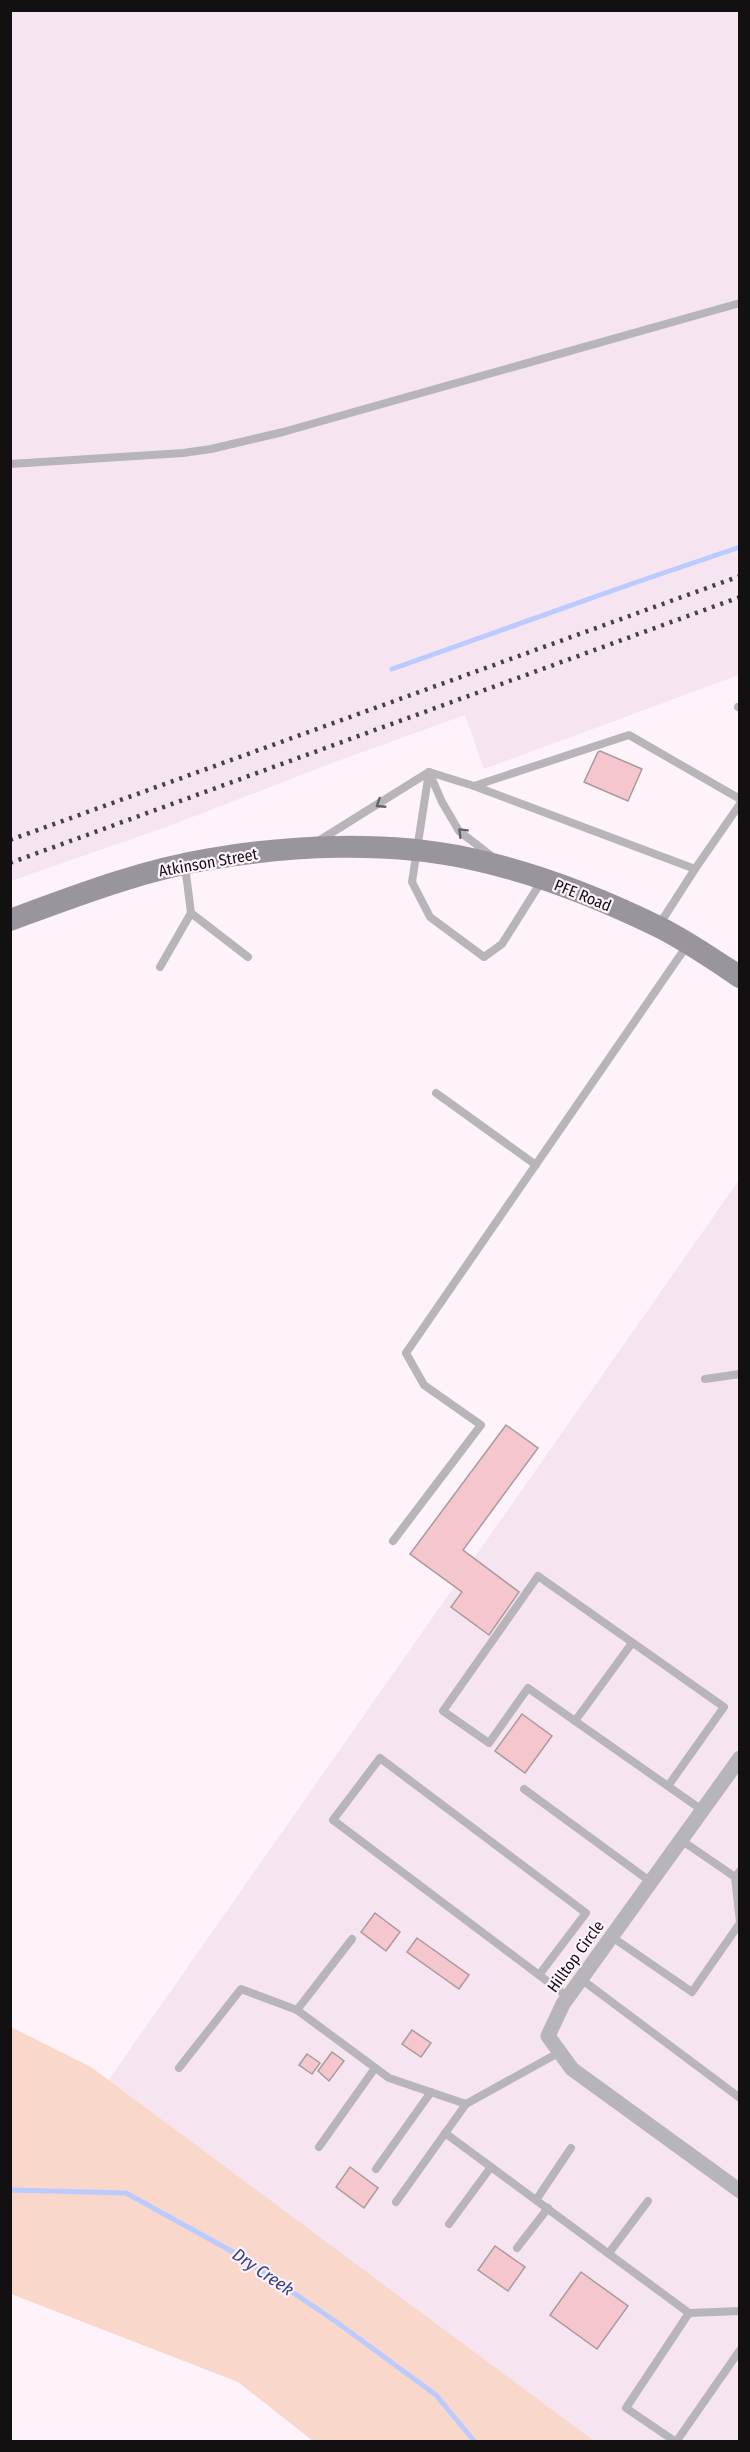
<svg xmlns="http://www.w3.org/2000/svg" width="750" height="2452" viewBox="0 0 750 2452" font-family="'Fira Sans Condensed',sans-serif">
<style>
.built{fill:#f6e5f1}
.green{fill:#f9d7cb}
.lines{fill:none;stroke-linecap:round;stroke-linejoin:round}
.stream{stroke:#bccbfd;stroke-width:5}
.building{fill:#f6c6ce;stroke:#a79b9c;stroke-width:1.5}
.lane{stroke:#b7b5ba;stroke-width:8}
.street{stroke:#b7b5ba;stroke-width:15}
.secondary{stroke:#98959c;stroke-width:22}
.rail{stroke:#464144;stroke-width:4.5;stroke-dasharray:3 6;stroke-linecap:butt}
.oneway{stroke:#656266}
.labels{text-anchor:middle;stroke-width:4.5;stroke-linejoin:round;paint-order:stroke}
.street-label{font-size:16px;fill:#131012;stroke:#fef3fa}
.water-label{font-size:18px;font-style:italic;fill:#323f87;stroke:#fef3fa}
</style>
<rect width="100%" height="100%" fill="#fef3fa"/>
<g class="built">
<polygon points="10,11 739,11 739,675 484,769 465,715 335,762 169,826 11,881"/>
<polygon points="739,1180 739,2441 591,2441 107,2082"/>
</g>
<polygon class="green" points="11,2027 91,2067 594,2441 313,2441 238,2382 11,2294"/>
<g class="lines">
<g class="stream">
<polyline points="392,669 634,583 740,547"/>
<polyline points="10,2190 126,2193 233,2252 335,2321 436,2395 475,2442"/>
</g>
</g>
<g class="building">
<polygon points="600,751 642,769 628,801 584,782 598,752"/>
<polygon points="506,1425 538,1448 463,1550 519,1592 489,1635 451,1607 462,1592 410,1554"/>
<polygon points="522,1714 552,1736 525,1773 495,1751"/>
<polygon points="375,1913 400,1932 386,1951 361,1932"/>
<polygon points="417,1938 469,1975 459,1989 407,1952"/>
<polygon points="412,2030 431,2043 421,2057 402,2044"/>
<polygon points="332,2052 344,2061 329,2081 318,2071"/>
<polygon points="307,2054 320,2063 312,2074 299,2065"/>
<polygon points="350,2167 378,2188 364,2208 336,2187"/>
<polygon points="495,2246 525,2267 508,2291 478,2270"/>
<polygon points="581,2272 628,2306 597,2349 550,2315"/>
</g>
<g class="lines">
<g class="lane">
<polyline points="10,464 183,453 211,449 283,432 740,303"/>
<polyline points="738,707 740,708"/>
<polyline points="474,786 629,735 740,799"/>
<polyline points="320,840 429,772 442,802 459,831 490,855"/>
<polyline points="695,869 740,804"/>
<polyline points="541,882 502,944 484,957 430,917 412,882 429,772 474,786 695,869 659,925"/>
<polyline points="191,913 248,957"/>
<polyline points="160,967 191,913 185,866"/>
<polyline points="436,1093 536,1165"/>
<polyline points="705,1379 740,1374"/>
<polyline points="393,1541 481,1425 424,1385 406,1353 688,944"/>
<polyline points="575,1721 632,1643"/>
<path d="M668 1786 724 1707 538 1576 443 1711 489 1743 528 1688C586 1728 644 1769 702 1810"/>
<polyline points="524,1789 651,1882"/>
<polyline points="681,1840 735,1877 740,1871"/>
<polyline points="735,1877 740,1922"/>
<polyline points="612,1937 692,1992 740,1923"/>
<polyline points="352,1939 297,2010 389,2078 466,2104 560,2052"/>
<polyline points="539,1975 586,1913 380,1758 333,1820 539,1975 568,1997"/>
<polyline points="581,1979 740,2098"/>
<polyline points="179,2068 241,1989 297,2010"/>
<polyline points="445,2133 689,2313 626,2408 676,2442 740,2350"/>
<polyline points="319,2147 375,2068"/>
<polyline points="376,2169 431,2092"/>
<polyline points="536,2200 571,2148"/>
<polyline points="396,2202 466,2104"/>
<polyline points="449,2224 491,2167"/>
<polyline points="517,2248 548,2208"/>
<polyline points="609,2253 648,2201"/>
<polyline points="689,2313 740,2311"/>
</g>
<polyline class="street" points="740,1758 563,2004 548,2036 572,2069 740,2191"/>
<path class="secondary" d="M10 920C75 896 142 870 210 859 291 845 386 841 467 858 533 872 598 897 659 927 687 941 713 959 740 977"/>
<g class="rail">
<polyline points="10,840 740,576"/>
<polyline points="10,863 740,597"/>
</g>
</g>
<defs><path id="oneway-chevron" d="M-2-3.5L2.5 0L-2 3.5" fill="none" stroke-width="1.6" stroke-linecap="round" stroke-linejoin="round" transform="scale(1.5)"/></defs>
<g class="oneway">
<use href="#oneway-chevron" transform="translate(380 804) rotate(147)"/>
<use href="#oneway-chevron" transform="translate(462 832) rotate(-135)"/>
</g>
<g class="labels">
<g class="street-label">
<text transform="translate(208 862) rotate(-10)" y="6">Atkinson Street</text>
<text transform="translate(583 895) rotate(22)" y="6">PFE Road</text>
<text transform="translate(575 1956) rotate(-54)" y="6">Hilltop Circle</text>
</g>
<g class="water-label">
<text transform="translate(263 2272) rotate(34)" y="6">Dry Creek</text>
</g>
</g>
<rect width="750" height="2452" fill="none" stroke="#131012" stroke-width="24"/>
</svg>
